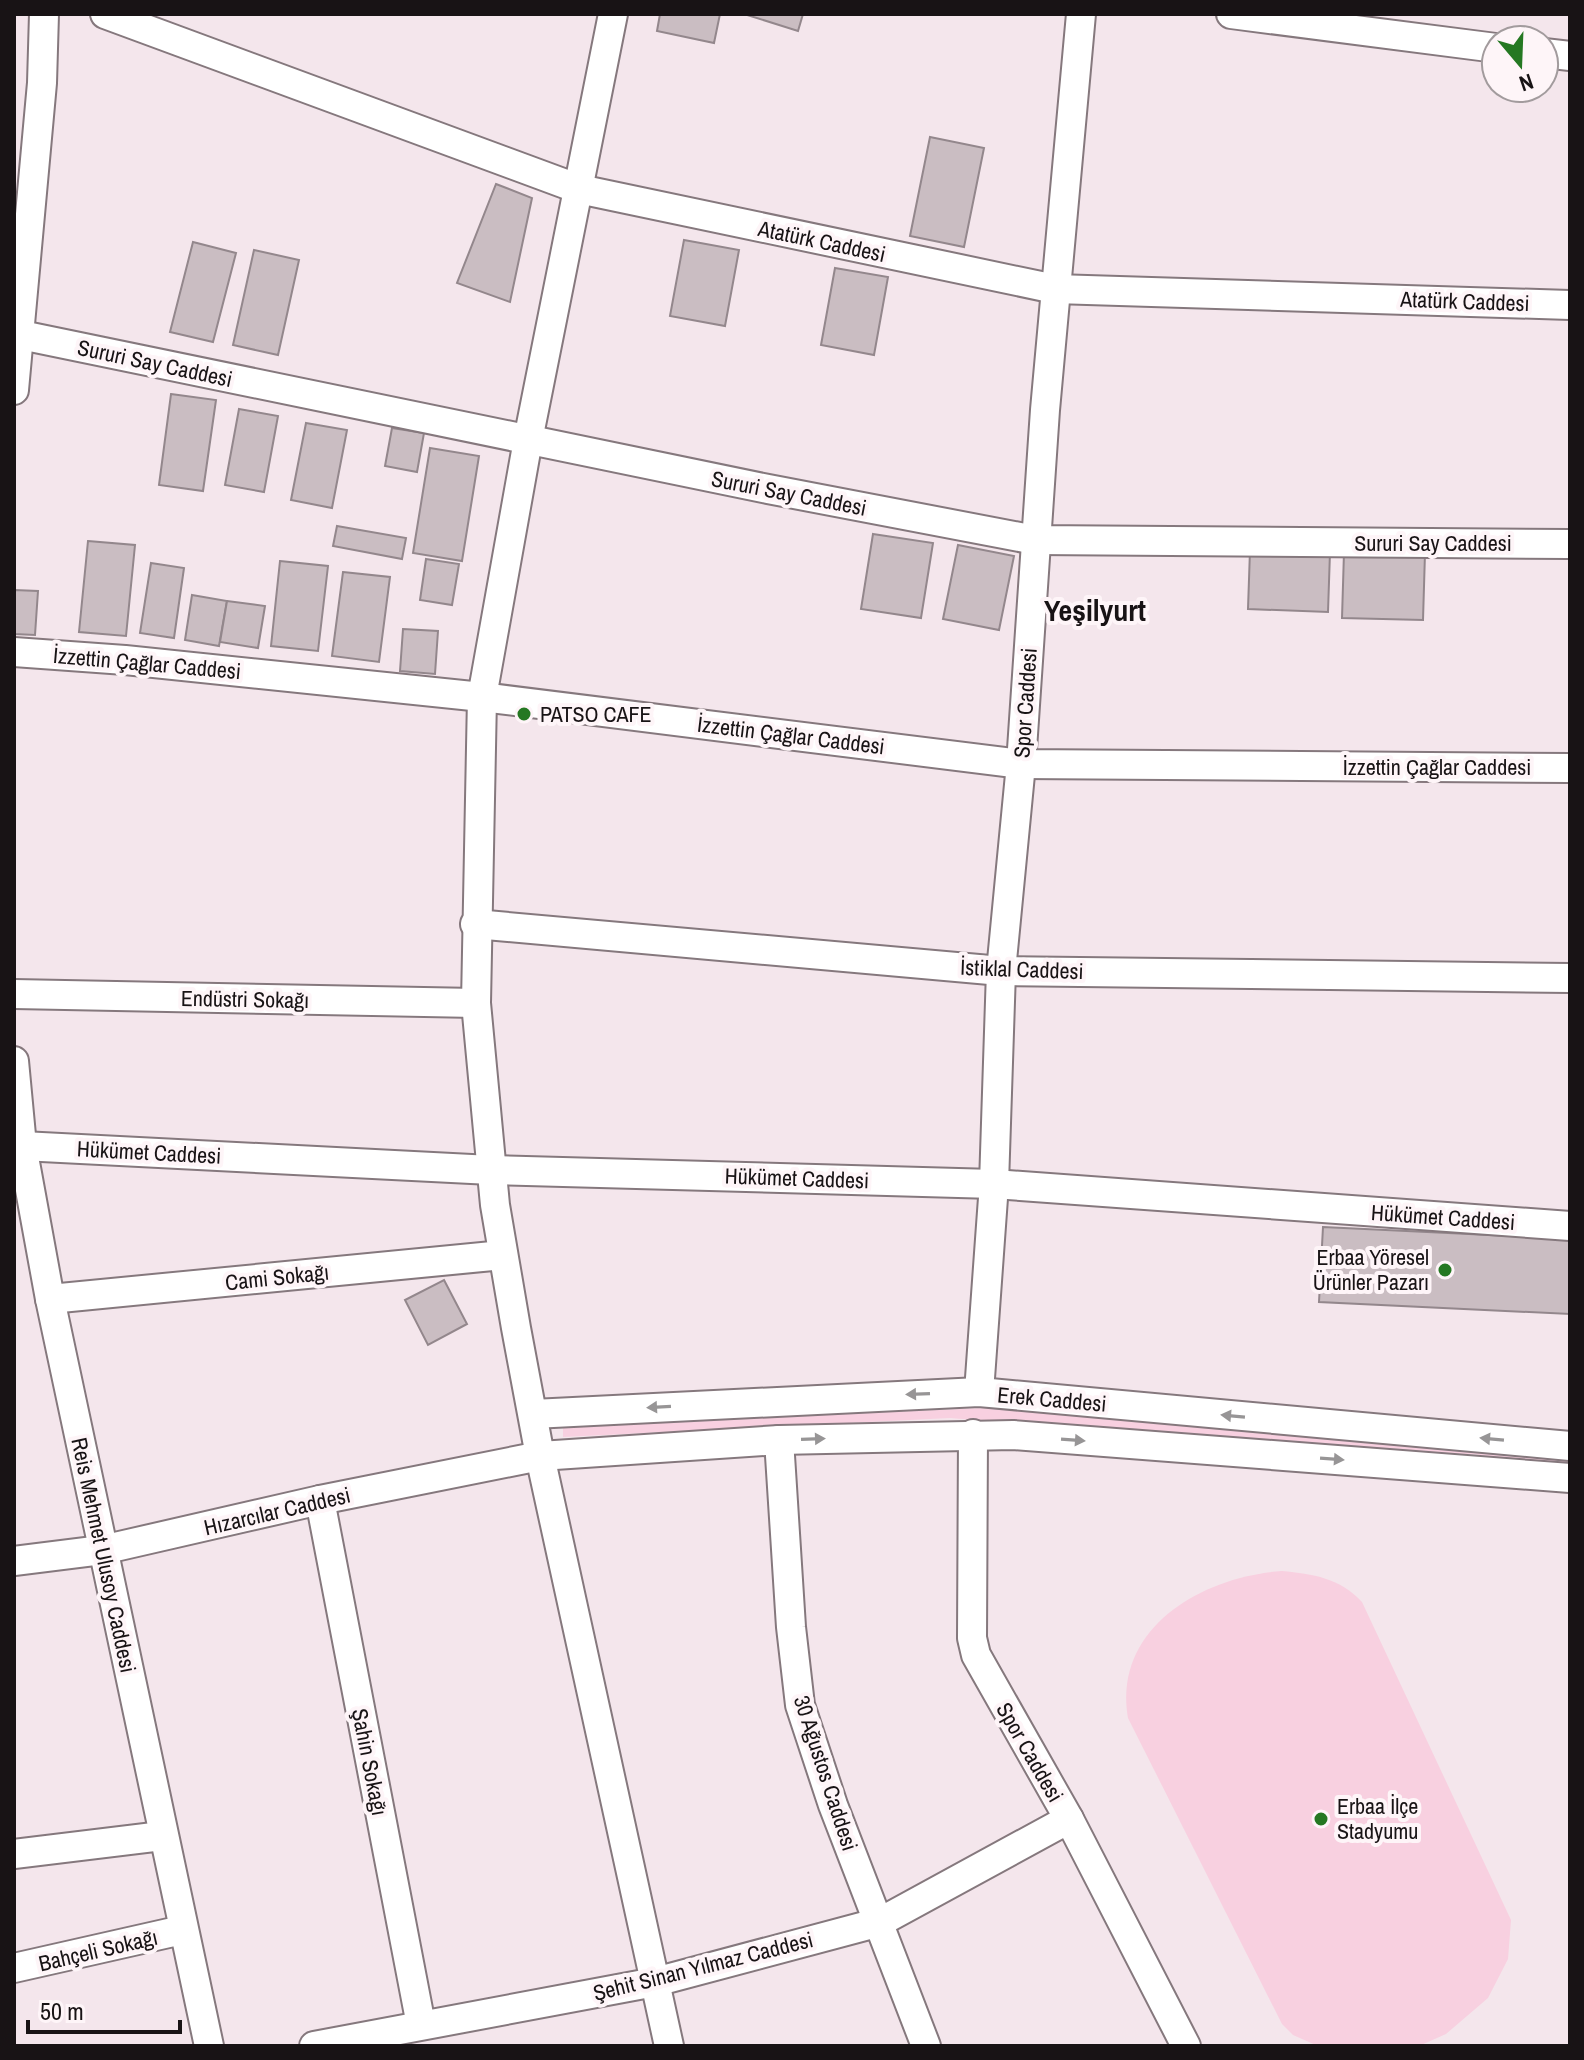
<svg xmlns="http://www.w3.org/2000/svg" width="1584" height="2060" viewBox="0 0 1584 2060" font-family="'Archivo Narrow',sans-serif">
<style>
.green{fill:#f8d0e0}
.building{fill:#cabdc2;stroke:#93878c;stroke-width:2}
.lines{fill:none;stroke-linecap:round;stroke-linejoin:round}
.minor-casing{stroke:#85787d;stroke-width:32}
.minor{stroke:#fff;stroke-width:28}
.oneway{fill:#979596}
.poi-dot{fill:#257822;stroke:#fef5f8;stroke-width:3}
.labels{text-anchor:middle;stroke-width:8;stroke-linejoin:round;paint-order:stroke}
.street-label{font-size:22px;fill:#181315;stroke:#fef5f8}
.poi-label{font-size:22px;fill:#181315;stroke:#fef5f8;text-anchor:start}
.district-label{font-size:30px;font-weight:bold;fill:#181315;stroke:#fef5f8}
</style>
<rect width="100%" height="100%" fill="#f4e6ec"/>
<g class="green">
<polygon points="985,1408 1570,1459 1570,1467 1472,1454 1428,1456 950,1418 563,1437 563,1425"/>
<path d="M1282 1571C1313 1574 1340 1578 1362 1602L1511 1920 1508 1959 1488 1998 1446 2034 1419 2046H1318L1293 2035 1282 2024 1128 1718C1112 1627 1204 1576 1282 1571Z"/>
</g>
<g class="building">
<polygon points="660,14 720,14 714,43 657,31"/>
<polygon points="744,14 803,14 798,31"/>
<polygon points="930,137 984,148 964,247 910,236"/>
<polygon points="496,184 532,198 510,302 457,283"/>
<polygon points="684,240 739,250 725,326 670,316"/>
<polygon points="193,242 236,253 213,342 170,332"/>
<polygon points="254,250 299,260 278,355 233,345"/>
<polygon points="835,268 888,277 874,355 821,345"/>
<polygon points="171,394 216,400 203,491 159,485"/>
<polygon points="239,409 278,416 264,492 225,485"/>
<polygon points="306,423 347,430 332,508 291,500"/>
<polygon points="392,428 424,433 417,472 385,466"/>
<polygon points="430,448 479,456 462,561 413,553"/>
<polygon points="337,526 406,538 402,559 333,546"/>
<polygon points="873,534 933,543 921,618 861,609"/>
<polygon points="88,541 135,545 126,636 79,632"/>
<polygon points="958,545 1014,556 999,630 943,619"/>
<polygon points="1250,550 1330,552 1328,612 1248,609"/>
<polygon points="1344,552 1425,553 1423,620 1342,618"/>
<polygon points="426,559 459,564 452,605 420,600"/>
<polygon points="280,561 328,566 318,651 271,646"/>
<polygon points="151,563 184,568 174,638 140,633"/>
<polygon points="343,572 390,577 379,662 332,656"/>
<polygon points="14,590 38,591 35,635 14,634"/>
<polygon points="192,595 227,601 219,646 185,640"/>
<polygon points="227,601 265,606 258,648 220,642"/>
<polygon points="403,629 438,631 435,674 400,671"/>
<polygon points="1323,1227 1570,1239 1570,1314 1319,1302"/>
<polygon points="444,1280 467,1324 428,1345 405,1300"/>
</g>
<g class="lines">
<g class="minor-casing">
<g id="minor">
<polyline points="105,14 579,189 1055,289 1570,305"/>
<polyline points="613,14 528,440 482,697 476,1003 495,1205 516,1328 540,1456 669,2046"/>
<polyline points="1231,14 1496,48"/>
<polyline points="1544,53 1570,56"/>
<polyline points="21,335 768,489 1035,540 1570,544"/>
<polyline points="14,390 42,83 44,14"/>
<polyline points="14,652 125,660 482,697 1021,764 1570,768"/>
<polyline points="475,924 1001,971 1570,978"/>
<polyline points="14,994 476,1003"/>
<polyline points="14,1061 22,1146 50,1299 209,2046"/>
<polyline points="22,1146 491,1170 994,1184 1570,1226"/>
<polyline points="50,1299 503,1255"/>
<polyline points="979,1392 994,1184 1001,971 1021,764 1045,410 1081,14"/>
<polyline points="533,1414 979,1392 1570,1446"/>
<polyline points="973,1434 972,1638 976,1655 1069,1819 1186,2046"/>
<polyline points="779,1440 791,1627 800,1705 833,1805 926,2046"/>
<polyline points="320,1500 421,2025"/>
<polyline points="14,1561 102,1550 320,1500 540,1456 779,1440 1013,1435 1570,1478"/>
<polyline points="14,1854 162,1836"/>
<polyline points="14,1968 182,1930"/>
<polyline points="314,2046 655,1982 880,1922 1069,1819"/>
</g>
</g>
<use href="#minor" class="minor"/>
</g>
<defs><path id="oneway-solid" d="M-6-.8H1V-3.2L6.5 0L1 3.2V.8H-6Z" transform="scale(2)"/></defs>
<g class="oneway">
<use href="#oneway-solid" transform="translate(918 1394) rotate(178)"/>
<use href="#oneway-solid" transform="translate(659 1407) rotate(177)"/>
<use href="#oneway-solid" transform="translate(1233 1416) rotate(-175)"/>
<use href="#oneway-solid" transform="translate(813 1439) rotate(-2)"/>
<use href="#oneway-solid" transform="translate(1492 1439) rotate(-175)"/>
<use href="#oneway-solid" transform="translate(1073 1440) rotate(4)"/>
<use href="#oneway-solid" transform="translate(1332 1459) rotate(4)"/>
</g>
<g class="poi-dot">
<circle cx="524" cy="714" r="8"/>
<circle cx="1445" cy="1270" r="8"/>
<circle cx="1321" cy="1819" r="8"/>
</g>
<g class="labels">
<g class="street-label">
<text transform="translate(822 241) rotate(12)" y="8">Atatürk Caddesi</text>
<text transform="translate(1465 301) rotate(2)" y="8">Atatürk Caddesi</text>
<text transform="translate(155 363) rotate(12)" y="8">Sururi Say Caddesi</text>
<text transform="translate(789 493) rotate(11)" y="8">Sururi Say Caddesi</text>
<text x="1433" y="551">Sururi Say Caddesi</text>
<text transform="translate(147 663) rotate(5)" y="8">İzzettin Çağlar Caddesi</text>
<text transform="translate(1025 703) rotate(-86)" y="8">Spor Caddesi</text>
<text transform="translate(791 735) rotate(7)" y="8">İzzettin Çağlar Caddesi</text>
<text x="1437" y="775">İzzettin Çağlar Caddesi</text>
<text transform="translate(1022 969) rotate(2)" y="8">İstiklal Caddesi</text>
<text transform="translate(245 999) rotate(1)" y="8">Endüstri Sokağı</text>
<text transform="translate(149 1152) rotate(3)" y="8">Hükümet Caddesi</text>
<text transform="translate(797 1178) rotate(2)" y="8">Hükümet Caddesi</text>
<text transform="translate(1443 1217) rotate(4)" y="8">Hükümet Caddesi</text>
<text transform="translate(277 1277) rotate(-6)" y="8">Cami Sokağı</text>
<text transform="translate(1052 1399) rotate(5)" y="8">Erek Caddesi</text>
<text transform="translate(277 1511) rotate(-13)" y="8">Hızarcılar Caddesi</text>
<text transform="translate(104 1555) rotate(78)" y="8">Reis Mehmet Ulusoy Caddesi</text>
<text transform="translate(1030 1752) rotate(60)" y="8">Spor Caddesi</text>
<text transform="translate(370 1762) rotate(79)" y="8">Şahin Sokağı</text>
<text transform="translate(826 1773) rotate(72)" y="8">30 Ağustos Caddesi</text>
<text transform="translate(98 1950) rotate(-13)" y="8">Bahçeli Sokağı</text>
<text transform="translate(703 1966) rotate(-14)" y="8">Şehit Sinan Yılmaz Caddesi</text>
</g>
<g class="poi-label">
<text x="540" y="722">PATSO CAFE</text>
<text x="1429" y="1265" text-anchor="end">Erbaa Yöresel<tspan x="1429" dy="25">Ürünler Pazarı</tspan></text>
<text x="1337" y="1814">Erbaa İlçe<tspan x="1337" dy="25">Stadyumu</tspan></text>
</g>
<g class="district-label">
<text x="1095" y="621">Yeşilyurt</text>
</g>
</g>
<rect width="1584" height="2060" fill="none" stroke="#181315" stroke-width="32"/>
<g transform="translate(1520 64) rotate(161)"><circle r="38" fill="#fef5f8" stroke="#a29b9d" stroke-width="2"/>
<path d="M0-6L14 30L0 20L-14 30Z" fill="#257822"/>
<text y="-12" font-size="22" font-weight="bold" text-anchor="middle" fill="#181315">N</text>
</g>
<path d="M28 2020v12h152v-12" fill="none" stroke="#181315" stroke-width="4"/>
<text x="40" y="2020" font-size="24" fill="#181315" stroke="#fef5f8" stroke-width="6" paint-order="stroke">50 m</text>
</svg>
